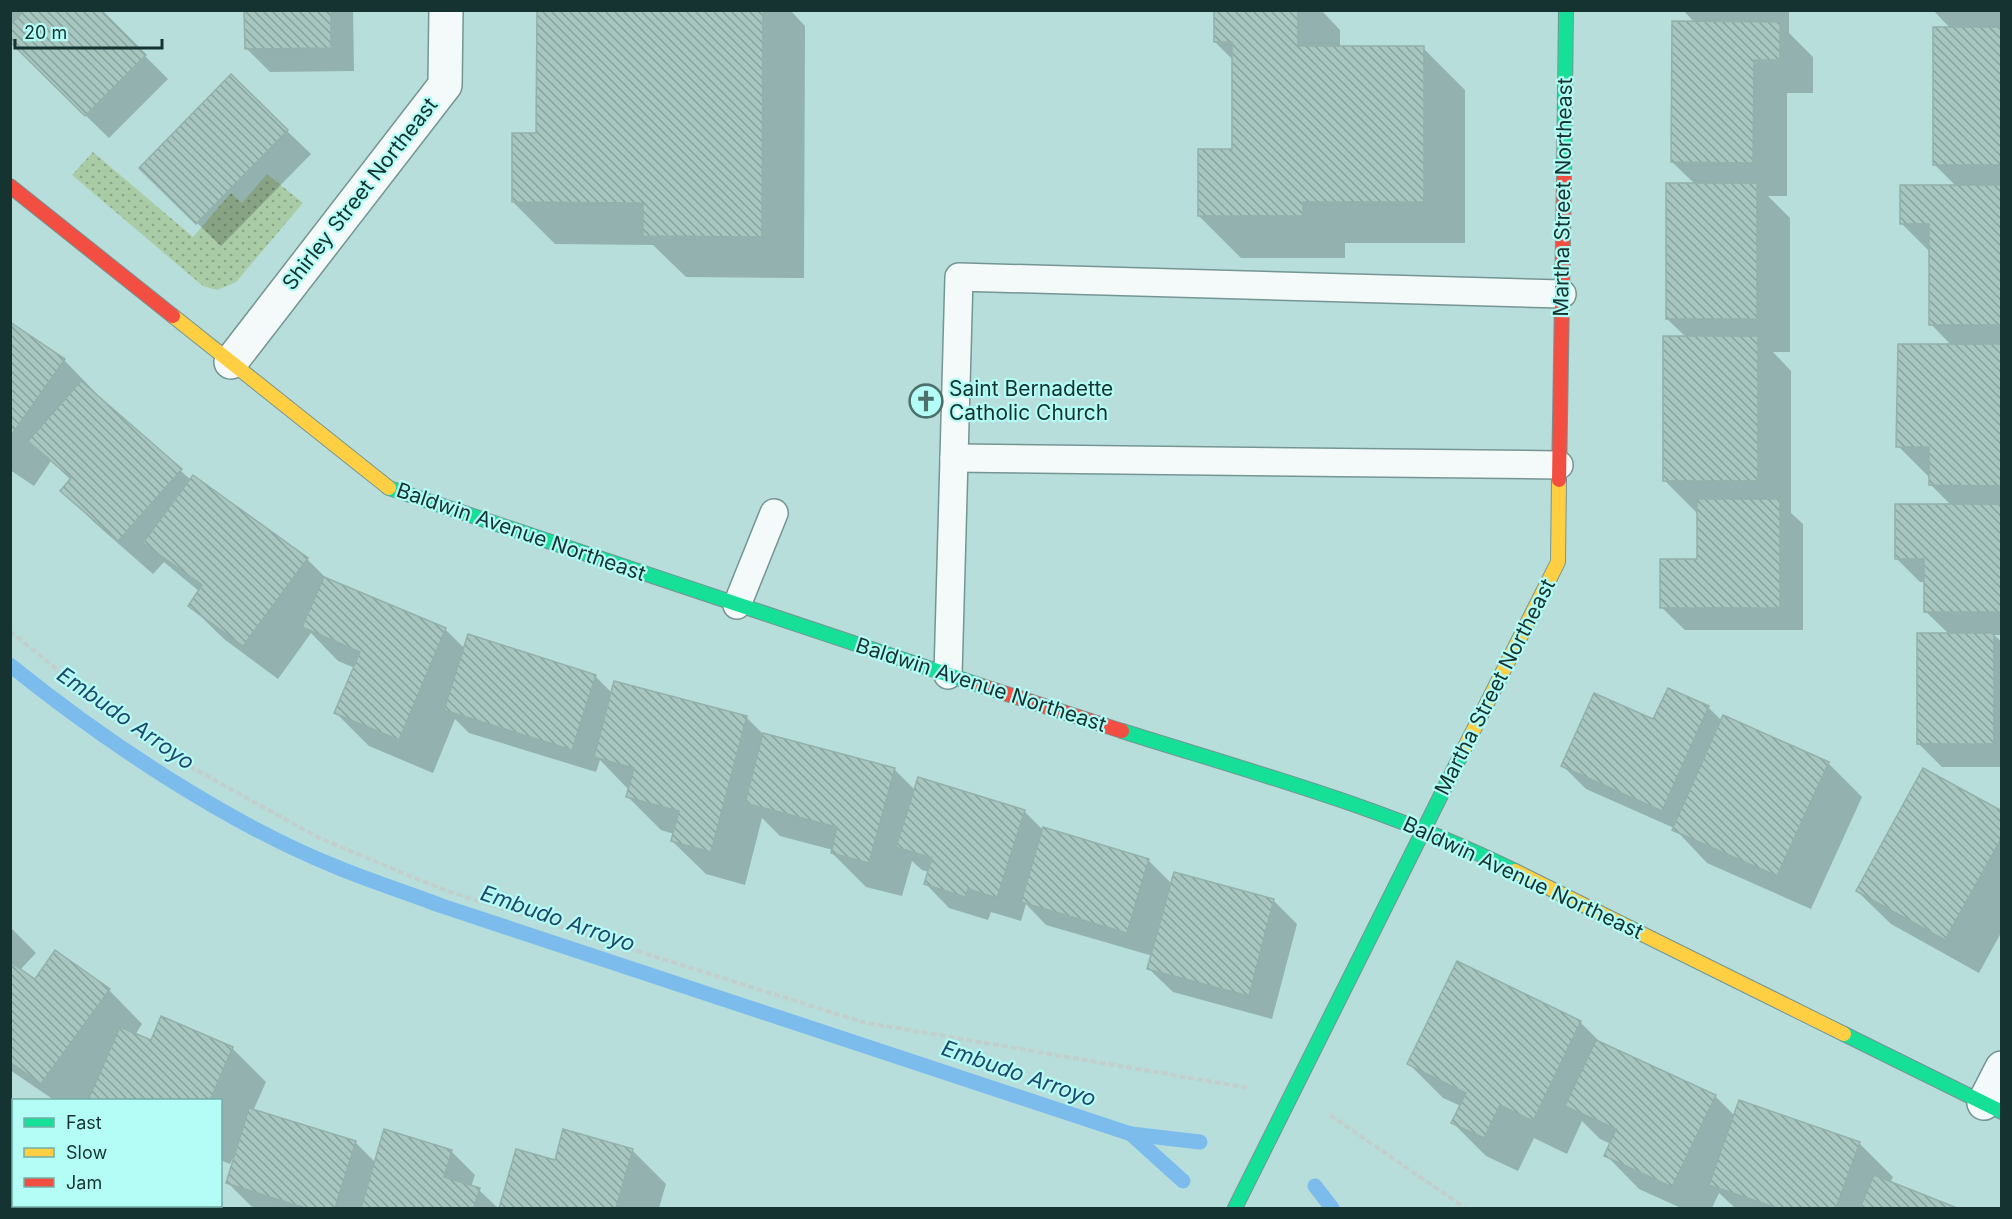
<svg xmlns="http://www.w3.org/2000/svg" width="2012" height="1219" viewBox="0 0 2012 1219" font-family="Inter,sans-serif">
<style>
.grass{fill:url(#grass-dots)}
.shadow{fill:#0003}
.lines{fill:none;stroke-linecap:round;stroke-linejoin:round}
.stream{stroke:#7cbced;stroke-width:15}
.building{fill:url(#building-back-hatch);stroke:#93b1ab;stroke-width:1.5}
.lane-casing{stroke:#759593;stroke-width:30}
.street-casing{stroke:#759593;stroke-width:36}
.fast-casing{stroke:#759593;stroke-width:16}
.slow-casing{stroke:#759593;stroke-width:16}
.jam-casing{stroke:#759593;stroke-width:16}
.path{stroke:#c3cfcd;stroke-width:4;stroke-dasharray:6 3;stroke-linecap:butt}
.lane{stroke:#f4fafa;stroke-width:27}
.street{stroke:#f4fafa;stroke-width:33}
.fast{stroke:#16e098;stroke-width:14}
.slow{stroke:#ffcf43;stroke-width:14}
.jam{stroke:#f24e42;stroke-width:14}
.labels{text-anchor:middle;stroke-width:4.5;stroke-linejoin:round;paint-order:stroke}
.street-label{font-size:21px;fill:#153431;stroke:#b3fdf6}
.poi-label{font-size:21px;fill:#153431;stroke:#b3fdf6;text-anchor:start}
.water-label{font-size:22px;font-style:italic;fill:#21486c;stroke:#b3fdf6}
</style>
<defs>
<pattern id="grass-dots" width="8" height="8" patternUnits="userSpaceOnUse" patternTransform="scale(1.5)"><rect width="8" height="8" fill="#a9cca6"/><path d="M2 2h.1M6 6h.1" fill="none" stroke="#88a688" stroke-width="1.8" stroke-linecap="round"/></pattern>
<pattern id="building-back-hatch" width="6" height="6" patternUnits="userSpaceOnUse" patternTransform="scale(1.5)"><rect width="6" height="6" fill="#a8c6c0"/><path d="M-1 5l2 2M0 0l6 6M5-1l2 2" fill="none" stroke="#88a29d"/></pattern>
</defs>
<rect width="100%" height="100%" fill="#b7dedb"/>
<polygon class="grass" points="93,152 193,237 231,193 242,203 267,174 303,203 236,282 217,290 203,286 72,175"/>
<g class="shadow">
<polygon points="10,10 99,10 168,79 109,138 10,42"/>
<polygon points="246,10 353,10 354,71 270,72 246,48"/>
<polygon points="538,10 790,10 805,26 804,278 686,277 653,245 555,244 513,202 537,135"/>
<polygon points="1215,10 1321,10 1340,30 1340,48 1423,48 1465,90 1465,243 1345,243 1345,258 1241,258 1199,216 1233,150 1233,60 1215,42"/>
<polygon points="1683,10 1789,10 1789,33 1813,57 1813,93 1787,93 1787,196 1768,196 1790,218 1790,352 1773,352 1791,371 1791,513 1803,524 1803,630 1685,630 1661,607 1699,561 1699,515 1664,480 1686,337 1667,319 1695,184 1672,162 1695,23"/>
<polygon points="1933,10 2002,10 2002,635 1994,635 2002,642 2002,767 1942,767 1918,743 1949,634 1925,611 1925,582 1920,582 1897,559 1951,505 1930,484 1930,478 1898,446 1952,346 1931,324 1931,253 1902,224 1957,187 1934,164 1950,28"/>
<polygon points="287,131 311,154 221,246 165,192"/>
<polygon points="10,324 64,360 97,394 96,396 191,480 307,559 329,581 445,629 465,649 469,636 596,677 613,694 747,718 763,734 894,769 915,790 1024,811 1044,831 1148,860 1172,884 1273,900 1297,924 1272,1019 1173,992 1149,969 1153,956 1046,925 1026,904 1021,921 991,912 988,920 949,908 926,884 929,872 922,870 912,861 902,896 866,887 832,853 833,850 780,836 762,818 745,885 706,874 672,841 674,834 661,830 628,797 629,790 600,760 596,772 469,733 455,719 433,773 369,746 336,713 355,668 338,661 311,633 278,679 224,639 190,606 200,592 164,562 153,574 96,524 62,491 71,480 51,461 34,486 10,470"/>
<polygon points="1708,707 1722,721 1828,763 1862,797 1811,909 1707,863 1674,828 1586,789 1563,766 1654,721"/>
<polygon points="2002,812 2002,931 1979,973 1891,924 1857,891"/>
<polygon points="10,927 36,953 20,970 35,981 109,990 142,1024 135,1035 151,1042 232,1048 266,1082 253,1111 355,1142 376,1163 451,1151 475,1175 471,1187 479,1190 498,1208 257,1208 251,1206 228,1183 236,1156 234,1156 230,1164 220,1160 220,1100 90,1100 90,1096 87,1100 54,1100 10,1070"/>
<polygon points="1580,1022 1602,1044 1715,1096 1735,1116 1859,1143 1893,1177 1890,1183 1953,1208 1735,1208 1719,1193 1712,1208 1681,1208 1639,1189 1606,1155 1611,1144 1600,1139 1582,1121 1567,1154 1534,1138 1518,1171 1486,1156 1453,1123 1461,1106 1443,1098 1409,1064"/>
<polygon points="632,1150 666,1184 659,1208 501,1208 517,1151 556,1162"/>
</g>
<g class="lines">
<g class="stream">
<path d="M10 665C103 740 228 824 339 868 373 882 408 893 442 906L1131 1134 1200 1142"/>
<polyline points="1131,1134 1183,1181"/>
<polyline points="1315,1186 1332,1208"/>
</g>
</g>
<g class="building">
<polygon points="25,10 101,10 146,55 85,116 10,42 10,25"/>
<polygon points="244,10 331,10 331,48 245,49"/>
<polygon points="537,10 763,10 762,237 643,236 643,203 512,202 512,133 536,133"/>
<polygon points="1214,10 1298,10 1298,46 1424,46 1424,202 1303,202 1303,216 1198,216 1198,149 1232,149 1232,42 1214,42"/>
<polygon points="1672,21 1780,22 1780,60 1754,60 1753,163 1671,162"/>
<rect x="1933" y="27" width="69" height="138"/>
<polygon points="231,74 288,130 196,224 139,168"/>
<rect x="1666" y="183" width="91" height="136"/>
<polygon points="1900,185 2002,185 2002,325 1929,325 1929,224 1900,224"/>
<polygon points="10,322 65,359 10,437"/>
<rect x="1663" y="336" width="95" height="145"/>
<polygon points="1898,344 2002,344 2002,486 1929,485 1929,447 1896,447"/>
<polygon points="81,381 182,469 118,541 60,491 71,478 28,441"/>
<polygon points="193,475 308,558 243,646 188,606 202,585 143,543"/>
<polygon points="1697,499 1780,499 1780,608 1660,608 1660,559 1697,559"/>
<polygon points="1895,504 2001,504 2001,612 1924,612 1924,559 1895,559"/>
<polygon points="324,577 446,628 399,740 334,713 360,652 302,627"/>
<rect x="1917" y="633" width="77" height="111"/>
<polygon points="468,634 596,675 572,750 444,710"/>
<polygon points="614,681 747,716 711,852 671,841 679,811 626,797 634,768 594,757"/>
<polygon points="1668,688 1709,706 1662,811 1561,766 1594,693 1653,719"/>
<polygon points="1723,715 1829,762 1777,876 1672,830"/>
<polygon points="763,733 895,768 869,863 831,853 837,827 745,803"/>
<polygon points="1923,768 2002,811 2002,837 1945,940 1856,891"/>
<polygon points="918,777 1025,810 997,898 968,889 965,897 924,884 932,858 896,847"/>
<polygon points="1043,827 1149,859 1127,933 1021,902"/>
<polygon points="1174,872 1274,899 1249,996 1147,969"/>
<polygon points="55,950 110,989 41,1084 10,1062 10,962 35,979"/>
<polygon points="1457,961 1581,1021 1533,1121 1500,1105 1484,1138 1451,1123 1466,1093 1407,1064"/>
<polygon points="161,1016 233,1047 210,1100 88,1100 120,1027 151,1040"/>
<polygon points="1596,1040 1716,1095 1672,1187 1604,1156 1616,1129 1565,1106"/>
<polygon points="1739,1100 1860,1142 1836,1208 1777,1208 1709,1185"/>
<polygon points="249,1108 356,1141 335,1208 305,1208 226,1183"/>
<polygon points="384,1129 452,1150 444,1177 480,1188 474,1208 361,1208"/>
<polygon points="563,1129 633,1149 616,1208 499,1208 516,1149 555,1160"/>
<polygon points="1874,1175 1957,1208 1860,1208"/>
</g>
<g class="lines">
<g class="lane-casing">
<g id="lane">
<polyline points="954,458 1559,465"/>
<polyline points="737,605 774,513"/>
<polyline points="948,675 959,277 1562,294"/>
</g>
</g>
<g class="street-casing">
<g id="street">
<polyline points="231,362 445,85 446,10"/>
<polyline points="1984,1103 2002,1068"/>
<polyline points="10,1207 13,1208"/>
</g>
</g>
<g class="fast-casing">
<g id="fast">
<polyline points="1564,177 1566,10"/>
<polyline points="389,488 982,686"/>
<path d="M1122 731C1255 773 1390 809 1515 871"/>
<polyline points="1844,1034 2002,1112"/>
<polyline points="1235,1208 1465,747"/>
</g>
</g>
<g class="slow-casing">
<g id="slow">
<polyline points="173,316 389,488"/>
<polyline points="1465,747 1558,562 1559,480"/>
<polyline points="1515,871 1844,1034"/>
</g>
</g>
<g class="jam-casing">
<g id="jam">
<polyline points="10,186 173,316"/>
<polyline points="1559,480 1564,177"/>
<polyline points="982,686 1122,731"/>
</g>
</g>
<g class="path">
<polyline points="10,631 146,742 319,838 444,890 862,1022 1249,1088"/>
<polyline points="1330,1115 1465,1208"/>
</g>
<use href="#lane" class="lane"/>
<use href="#street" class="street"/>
<use href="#fast" class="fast"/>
<use href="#slow" class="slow"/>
<use href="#jam" class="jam"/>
</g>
<defs>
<g id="church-ring" transform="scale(1.725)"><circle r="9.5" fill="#b3fdf6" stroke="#4e706c" stroke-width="1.5"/><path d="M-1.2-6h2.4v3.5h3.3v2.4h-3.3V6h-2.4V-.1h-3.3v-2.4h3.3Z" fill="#4e706c"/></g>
</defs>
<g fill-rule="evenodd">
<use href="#church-ring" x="926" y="401"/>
</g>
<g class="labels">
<g class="street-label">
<text transform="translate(360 194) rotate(-52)" y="7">Shirley Street Northeast</text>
<text transform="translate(1563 197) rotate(-89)" y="7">Martha Street Northeast</text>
<text transform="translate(521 532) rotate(19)" y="7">Baldwin Avenue Northeast</text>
<text transform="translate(981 685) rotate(18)" y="7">Baldwin Avenue Northeast</text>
<text transform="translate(1495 687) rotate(-63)" y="7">Martha Street Northeast</text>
<text transform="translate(1523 878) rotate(25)" y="7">Baldwin Avenue Northeast</text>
</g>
<g class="poi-label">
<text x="949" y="396">Saint Bernadette<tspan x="949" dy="24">Catholic Church</tspan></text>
</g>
<g class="water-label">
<text transform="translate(126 718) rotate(35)" y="8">Embudo Arroyo</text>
<text transform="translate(558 918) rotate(19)" y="8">Embudo Arroyo</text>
<text transform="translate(1019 1073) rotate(19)" y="8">Embudo Arroyo</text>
</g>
</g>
<rect width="2012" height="1219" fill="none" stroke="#153431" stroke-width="24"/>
<rect x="12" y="1099" width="210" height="108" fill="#b3fdf6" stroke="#74ada7" stroke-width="1.5"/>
<rect x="24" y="1118" width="30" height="9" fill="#16e098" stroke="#74ada7" stroke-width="1.5"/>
<text x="66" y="1129" font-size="18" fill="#153431">Fast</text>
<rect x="24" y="1148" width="30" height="9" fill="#ffcf43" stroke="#74ada7" stroke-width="1.5"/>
<text x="66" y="1159" font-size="18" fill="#153431">Slow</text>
<rect x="24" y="1178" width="30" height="9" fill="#f24e42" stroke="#74ada7" stroke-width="1.5"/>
<text x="66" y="1189" font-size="18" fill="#153431">Jam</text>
<path d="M15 39v9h147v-9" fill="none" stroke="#153431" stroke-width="3"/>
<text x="24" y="39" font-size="18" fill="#153431" stroke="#b3fdf6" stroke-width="4.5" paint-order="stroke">20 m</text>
</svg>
